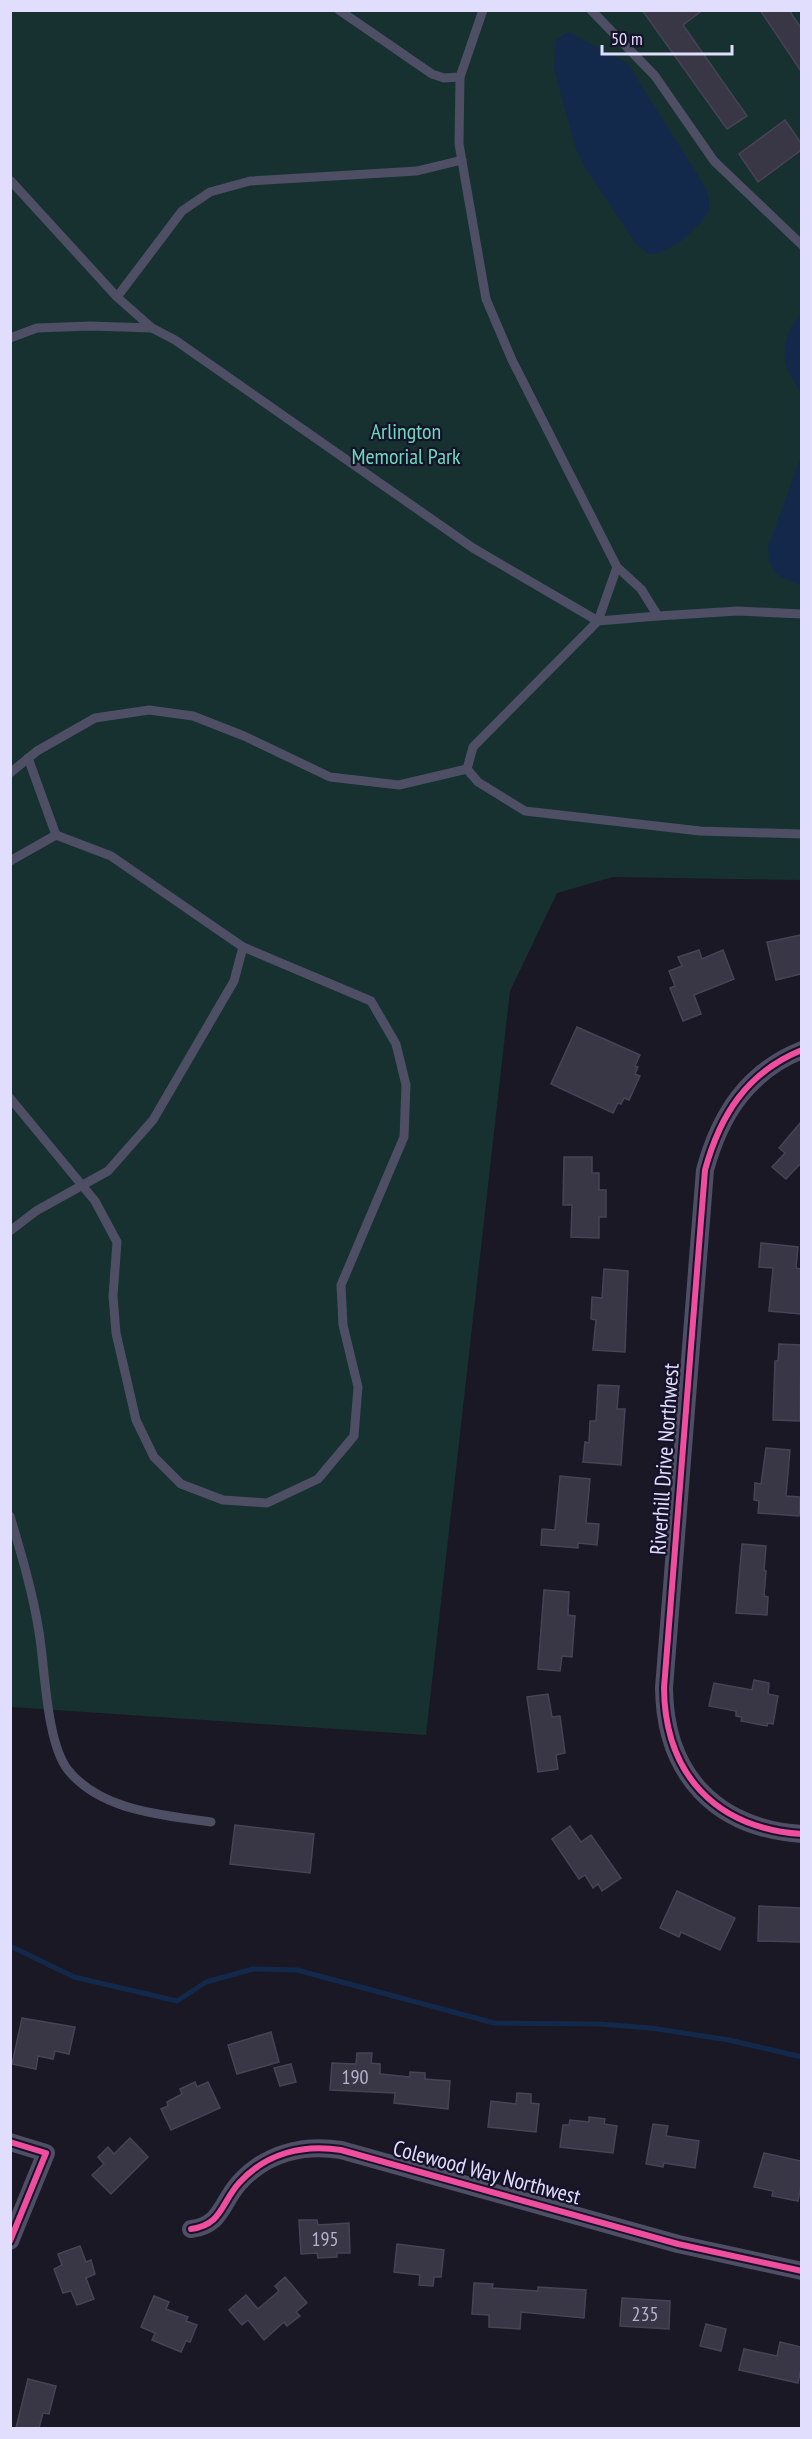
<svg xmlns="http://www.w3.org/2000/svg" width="812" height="2439" viewBox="0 0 812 2439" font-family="'PT Sans Narrow',sans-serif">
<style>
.green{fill:#173030}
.water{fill:#13294b}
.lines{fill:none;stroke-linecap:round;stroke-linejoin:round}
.stream{stroke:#13294b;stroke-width:5}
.building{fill:#393645;stroke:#474356;stroke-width:1.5}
.lane{stroke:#4e4e65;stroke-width:9}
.street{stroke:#4e4e65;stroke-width:18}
.cycleway-casing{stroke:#16122a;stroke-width:10}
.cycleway{stroke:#ef4d9e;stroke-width:6}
.labels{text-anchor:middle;stroke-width:4.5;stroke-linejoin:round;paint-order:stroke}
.number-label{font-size:20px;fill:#b6b3cf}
.park-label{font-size:22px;fill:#6bdbbb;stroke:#16122a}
.street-label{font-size:22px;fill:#e0ddfd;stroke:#16122a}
</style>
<rect width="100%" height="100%" fill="#1a1824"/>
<polygon class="green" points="10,11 801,11 801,880 613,877 557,893 510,991 426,1735 11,1707"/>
<g class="water">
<path d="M568 32 627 63 704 185 709 198V211C697 229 671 255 648 254L636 244 586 169 576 149 554 69 556 40Z"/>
<path d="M801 315V396C798 385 789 376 786 365 782 349 788 325 801 315Z"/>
<path d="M801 457 802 585H801C778 577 769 574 768 547Z"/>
</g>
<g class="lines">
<polyline class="stream" points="10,1946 74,1977 177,2001 206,1982 253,1969 297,1970 494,2023 599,2024 651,2028 729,2040 802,2057"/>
</g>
<g class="building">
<polygon points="642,10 703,10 683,25 747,116 727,129"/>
<polygon points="760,10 789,10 801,28 801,71"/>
<polygon points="785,120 801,143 801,150 758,182 739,154"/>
<polygon points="801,935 801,974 776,980 767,942"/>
<polygon points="699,950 702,959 723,950 734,979 694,995 701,1014 683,1021 670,988 675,986 669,971 682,966 678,957"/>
<polygon points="577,1027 640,1055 635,1066 638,1067 635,1074 640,1076 629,1100 624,1098 621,1104 618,1103 613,1113 551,1084"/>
<polygon points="801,1122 801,1163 786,1179 772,1167 785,1153 779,1148"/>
<polygon points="564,1157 592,1157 592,1173 599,1173 599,1190 606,1190 606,1217 599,1217 599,1238 571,1237 572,1205 563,1205"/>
<polygon points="761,1243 798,1247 796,1268 801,1269 801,1314 769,1311 773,1268 759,1267"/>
<polygon points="604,1269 628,1271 625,1352 593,1350 596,1320 591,1319 592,1297 602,1298"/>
<polygon points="779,1344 801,1345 800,1421 773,1420 775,1361 778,1361"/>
<polygon points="598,1385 619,1386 617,1409 625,1409 621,1465 583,1462 585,1442 589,1443 590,1421 596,1421"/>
<polygon points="766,1448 790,1450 786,1496 800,1497 799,1516 758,1513 759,1501 754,1500 755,1483 761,1484"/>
<polygon points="560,1476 590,1479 586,1523 599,1524 597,1545 578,1543 578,1548 541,1545 542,1529 555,1530"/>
<polygon points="742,1544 766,1546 764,1570 766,1571 764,1596 768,1597 767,1615 736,1613"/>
<polygon points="544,1590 569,1592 568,1615 575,1616 572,1657 562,1656 560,1671 538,1669"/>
<polygon points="754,1680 769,1683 768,1694 778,1696 773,1724 768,1723 767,1726 741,1721 742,1717 736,1716 736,1711 709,1706 714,1683 752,1690"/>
<polygon points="548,1694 552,1717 560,1716 565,1753 556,1755 558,1769 538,1772 527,1697"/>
<polygon points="235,1825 314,1834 310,1873 230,1864"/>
<polygon points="570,1826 581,1842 591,1835 621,1878 602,1891 598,1884 593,1888 585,1875 579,1879 552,1839"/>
<polygon points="677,1891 735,1918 720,1950 681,1932 679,1937 660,1928"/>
<polygon points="759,1906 801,1908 801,1942 758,1941"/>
<polygon points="22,2018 75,2027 69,2054 55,2051 53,2059 38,2056 36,2069 12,2064"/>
<polygon points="271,2032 279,2062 237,2074 228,2045"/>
<polygon points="357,2053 372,2053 371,2063 380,2064 380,2074 410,2077 410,2072 425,2073 425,2079 450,2081 448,2109 394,2103 395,2093 330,2090 332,2063 356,2064"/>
<polygon points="291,2064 296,2082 280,2086 274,2068"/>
<polygon points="195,2082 197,2087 208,2082 220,2108 171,2130 161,2109 168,2106 167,2102 182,2094 180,2089"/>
<polygon points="517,2093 531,2094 531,2103 539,2104 536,2132 488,2127 491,2101 516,2104"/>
<polygon points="589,2117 605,2119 604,2124 617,2126 613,2153 560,2147 563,2125 569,2125 570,2120 589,2122"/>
<polygon points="653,2124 668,2126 666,2136 699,2141 695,2168 664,2163 663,2167 646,2164"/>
<polygon points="130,2138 148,2157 111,2194 92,2175 104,2164 98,2157 108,2147 114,2154"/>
<polygon points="764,2153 801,2161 801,2185 798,2201 772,2196 773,2191 754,2187"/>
<polygon points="299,2220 317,2220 318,2225 349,2223 350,2253 337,2253 337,2257 318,2258 317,2253 301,2254"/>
<polygon points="397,2244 444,2250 441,2277 434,2277 433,2286 419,2285 420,2275 394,2272"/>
<polygon points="80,2246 86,2262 91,2260 95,2274 86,2278 94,2299 77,2305 71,2291 63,2293 54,2269 62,2265 58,2254"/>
<polygon points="285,2277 307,2303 296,2312 300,2316 287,2326 284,2322 264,2340 248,2320 242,2325 229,2310 246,2295 258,2309 279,2291 275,2286"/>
<polygon points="474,2283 493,2284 492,2288 538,2291 538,2287 586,2290 584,2318 521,2312 520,2329 489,2327 489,2315 472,2314"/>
<polygon points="154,2296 169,2302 166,2309 188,2317 186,2321 197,2325 190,2342 186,2341 181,2352 152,2340 155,2333 141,2327"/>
<polygon points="622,2298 670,2301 669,2329 620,2326"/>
<polygon points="706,2324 726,2329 721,2351 700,2346"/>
<polygon points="780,2342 801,2347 801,2368 798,2383 739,2370 744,2349 777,2356"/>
<polygon points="28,2379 56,2386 49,2414 43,2413 39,2428 16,2428"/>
</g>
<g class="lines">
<g class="lane">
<polyline points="339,10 432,74 444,78 460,77"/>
<polyline points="483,10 460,77 459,144 486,299 512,360 617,567 641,589 658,616 738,611 802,614"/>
<polyline points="591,10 655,76 714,161 802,245"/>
<polyline points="10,180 117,297 152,328 175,340 473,548 598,621 617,567"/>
<polyline points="117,297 182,211 210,192 250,181 417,171 462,160"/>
<polyline points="10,338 37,328 90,326 152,328"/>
<polyline points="658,616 598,621 473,747 467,769 478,782 525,811 700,831 802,834"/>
<polyline points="28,758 56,835"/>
<polyline points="10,773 37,751 95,718 149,710 193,716 244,736 330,777 399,785 467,769"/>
<polyline points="10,861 56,835 111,856 243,947 371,1001 396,1044 406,1085 404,1137 341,1285 343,1325 358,1387 354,1436 318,1479 267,1503 223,1500 181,1484 154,1457 136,1420 116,1333 113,1296 117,1242 95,1201 10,1098"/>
<polyline points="10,1231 36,1211 108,1171 153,1120 234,981 243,947"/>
<path d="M10 1516C21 1553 33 1593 39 1632 45 1667 46 1742 68 1770 101 1811 163 1815 211 1822"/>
</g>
<g class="street">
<path d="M802 1050C747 1072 720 1115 705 1170L664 1688C665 1774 715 1828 802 1834"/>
<polyline points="10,2142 46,2153 10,2241"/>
<path d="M191 2229C222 2225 221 2203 239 2183 266 2153 303 2144 341 2150L678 2244 802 2271"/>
</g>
<g class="cycleway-casing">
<g id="cycleway">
<path d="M802 1050C747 1072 720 1115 705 1170L664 1688C665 1774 715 1828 802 1834"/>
<polyline points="10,2142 46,2153 10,2241"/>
<path d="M191 2229C222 2225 221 2203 239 2183 266 2153 303 2144 341 2150L678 2244 802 2271"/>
</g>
</g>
<use href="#cycleway" class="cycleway"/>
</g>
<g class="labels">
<g class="number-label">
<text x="355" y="2084">190</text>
<text x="325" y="2246">195</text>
<text x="645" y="2321">235</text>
</g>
<g class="park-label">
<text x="406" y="439">Arlington<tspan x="406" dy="25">Memorial Park</tspan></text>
</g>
<g class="street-label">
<text transform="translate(664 1459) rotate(-86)" y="8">Riverhill Drive Northwest</text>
<text transform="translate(487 2172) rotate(15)" y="8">Colewood Way Northwest</text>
</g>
</g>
<rect width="812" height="2439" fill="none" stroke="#e0ddfd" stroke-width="24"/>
<path d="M602 45v9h130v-9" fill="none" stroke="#e0ddfd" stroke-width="3"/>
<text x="611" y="45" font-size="18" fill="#e0ddfd" stroke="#16122a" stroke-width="4.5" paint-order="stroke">50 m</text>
</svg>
